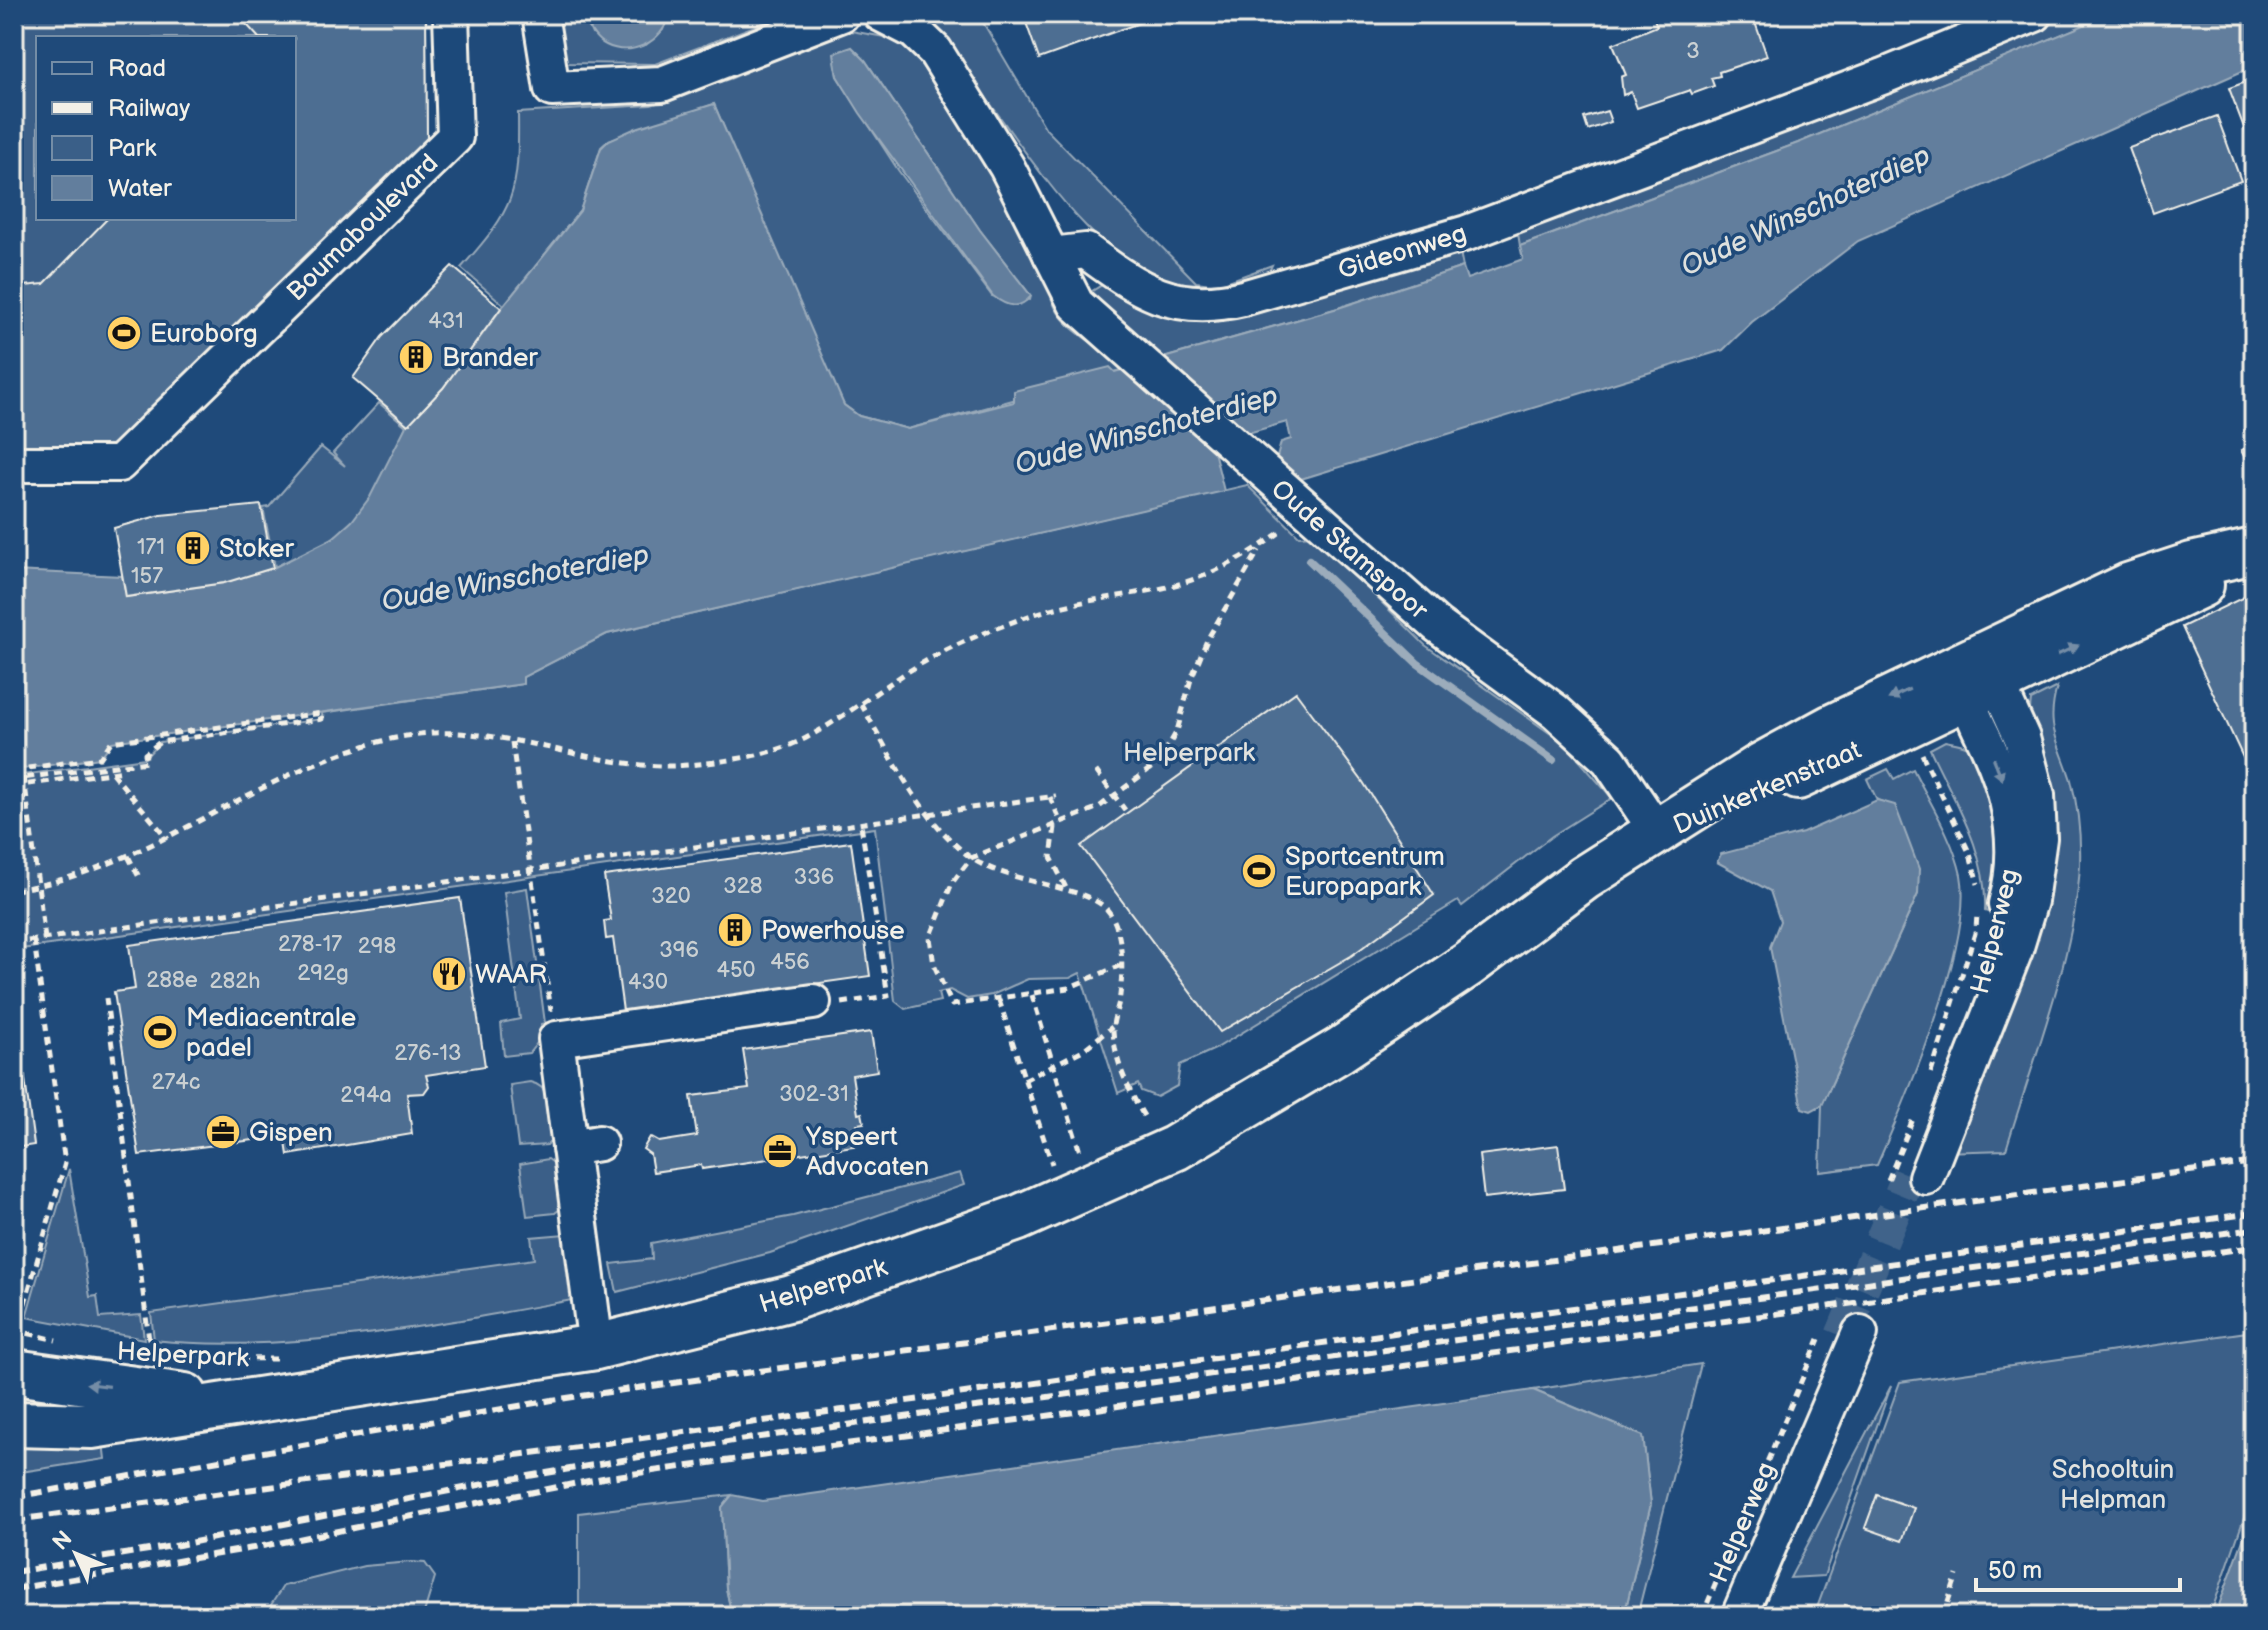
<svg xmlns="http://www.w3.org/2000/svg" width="2268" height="1630" viewBox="0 0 2268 1630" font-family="'Balsamiq Sans',sans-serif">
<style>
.green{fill:#3a5f88;stroke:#97a8b8;stroke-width:2;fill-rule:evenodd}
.water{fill:#627e9d;stroke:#9cacbb;stroke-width:2}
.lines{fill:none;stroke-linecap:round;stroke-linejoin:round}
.stream{stroke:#9cacbb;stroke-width:8}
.building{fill:#4d6e92;stroke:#f4f1e8;stroke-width:2}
.minor-tunnel{stroke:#3f638a;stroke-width:34;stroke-dasharray:34 17;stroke-linecap:butt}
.minor-casing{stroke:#f4f1e8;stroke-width:40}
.major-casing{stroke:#f4f1e8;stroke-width:50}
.path{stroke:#f4f1e8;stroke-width:5;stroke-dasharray:8 6;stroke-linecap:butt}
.minor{stroke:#1f4a7a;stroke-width:34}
.major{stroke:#1f4a7a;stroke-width:44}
.rail{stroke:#f4f1e8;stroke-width:6;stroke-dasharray:12 6;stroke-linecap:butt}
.oneway{fill:#748da6}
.labels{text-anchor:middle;stroke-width:7;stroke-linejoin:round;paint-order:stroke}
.number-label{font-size:22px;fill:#cad0d2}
.street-label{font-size:26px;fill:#f4f1e8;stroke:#1f4a7a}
.poi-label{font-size:26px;fill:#f4f1e8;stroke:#1f4a7a;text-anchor:start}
.park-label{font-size:26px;fill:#e1e2de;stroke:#1f4a7a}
.water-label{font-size:28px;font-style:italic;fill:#dee0dd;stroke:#1f4a7a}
</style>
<rect width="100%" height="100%" fill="#1f4a7a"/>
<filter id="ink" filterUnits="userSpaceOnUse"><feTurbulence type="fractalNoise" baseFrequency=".0125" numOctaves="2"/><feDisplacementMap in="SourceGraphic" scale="16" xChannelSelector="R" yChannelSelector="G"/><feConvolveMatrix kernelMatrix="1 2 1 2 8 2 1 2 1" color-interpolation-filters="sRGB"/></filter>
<g filter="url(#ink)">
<g class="green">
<path d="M14 14H426L427 140 117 448 14 450ZM38 38H294V218H38Z"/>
<polygon points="551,14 583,14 592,34 646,45 663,30 668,14 786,14 655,64 564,63"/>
<path d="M915 14H978L1046 129 1196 282 1218 285 1272 265 1265 281C1249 285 1229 294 1212 295 1205 296 1196 292 1188 290 1069 263 1001 91 915 14Z"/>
<polygon points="2073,14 2111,14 1798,143 1520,246 1517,227 2018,38"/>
<path d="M851 31 890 38 914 55 978 144 1050 289C1053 329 1103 346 1129 368L908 429 859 416 844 405 833 386 714 104 609 140 601 147 580 211 504 305 461 268C515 207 519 195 518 113L651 105 732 78 832 35ZM852 47 865 60 980 230 1031 296 1030 300 992 296 898 170 837 76 834 61Z"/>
<polygon points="1459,247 1463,267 1338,308 1156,360 1089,293 1102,285 1133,301"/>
<path d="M379 403 406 426C390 465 369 516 331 539 314 549 294 558 275 567L263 508 269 507 321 447 345 466 333 453Z"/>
<polygon points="1247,485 1299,536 1313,535 1425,645 1565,744 1612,798 1552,836 1462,906 1458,901 1215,1049 1180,1065 1177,1086 1157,1097 1141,1091 1138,1084 1118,1093 1080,973 1070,978 1028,979 992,995 967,999 950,990 938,993 940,1001 905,1009 895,1001 875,828 14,950 14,776 145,758 160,742 322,719 322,713 523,684 523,677 607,634"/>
<path d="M2057 687C2045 729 2059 741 2071 780 2078 807 2081 837 2080 865 2075 956 2032 1062 2006 1150L1943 1152 2051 876 2054 840 2029 719 2031 700Z"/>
<path d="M1945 741C1956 743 1971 745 1979 755 2013 791 1999 869 1996 915L1985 911C1988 852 1954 801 1930 749Z"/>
<path d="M1888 769 1894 779 1913 769C1930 803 1953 838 1961 875 1974 943 1906 1099 1877 1165L1820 1172 1822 1105 1918 894 1895 806 1877 800 1867 779Z"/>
<polygon points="527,888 545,1023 541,1024 541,1038 529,1053 504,1056 501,1023 520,1019 504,892"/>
<path d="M530 1082C555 1087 551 1118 554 1138L547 1145 518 1147 510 1085Z"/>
<polygon points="548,1159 559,1167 561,1208 555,1213 527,1216 520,1164"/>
<polygon points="69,1169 90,1297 97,1296 100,1318 141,1315 144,1339 26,1317"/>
<polygon points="960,1173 964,1185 770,1253 617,1292 611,1264 652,1259 651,1243 793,1216"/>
<path d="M565 1234 577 1299C446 1323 287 1355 154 1340L151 1313 534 1259 531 1237Z"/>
<polygon points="2254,1331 2254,1489 2210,1616 1814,1616 1900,1382"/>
<polygon points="1701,1364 1637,1616 1624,1616 1651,1504 1643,1436 1533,1390"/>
<polygon points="1891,1386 1824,1576 1790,1578"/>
<polygon points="14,1433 102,1434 105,1459 14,1473"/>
<polygon points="731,1495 722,1508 726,1588 732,1616 579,1616 579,1513"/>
<polygon points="411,1562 425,1563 435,1577 423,1616 264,1616 283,1586 364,1566"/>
</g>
<g class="water">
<path d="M583 14H668V17C662 43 630 57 606 45 593 39 589 26 583 14Z"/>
<polygon points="2111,14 2254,14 2254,66 1858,241 1752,322 1723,350 1291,482 1275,465 1281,442 1291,439 1287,422 1212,443 1224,491 607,634 523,677 523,684 112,742 100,758 14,770 14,571 122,576 127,597 224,583 273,568 333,538 352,521 370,497 406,426 443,388 504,305 580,211 601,148 609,140 636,128 714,104 844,405 859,416 908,429 1014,402 1014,391 1110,367 1115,372 1338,308 1463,267 1467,279 1523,259 1520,246 1798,143"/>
<path d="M852 47 865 60 980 230 1031 296C1019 311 1006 306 993 296L860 113 837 76 834 53Z"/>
<polygon points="1877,800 1895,805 1919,869 1918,894 1822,1105 1811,1111 1802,1108 1770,947 1780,921 1770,891 1717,862 1721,854 1803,833"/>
<polygon points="1533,1390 1643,1436 1651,1504 1624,1616 732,1616 726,1588 722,1507 732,1495 763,1501"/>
<polygon points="2254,1510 2254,1576 2240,1616 2215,1616"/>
<polygon points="237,1604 259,1609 257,1616 155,1616"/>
</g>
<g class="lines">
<polyline class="stream" points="1309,560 1417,663 1553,760"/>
</g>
<g class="building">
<polygon points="237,14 426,14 427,140 117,448 14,450 14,287 44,284 108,218 294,218 294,38 259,38"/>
<polygon points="1023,14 1164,14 1039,59"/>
<polygon points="1652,14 1752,14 1767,56 1719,72 1720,76 1711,78 1714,86 1692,94 1690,90 1637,108 1631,92 1623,95 1621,77 1626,75 1613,44 1657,26"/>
<polygon points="1870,14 1917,14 1890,21 1864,17"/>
<polygon points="2254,79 2254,154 2229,88"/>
<polygon points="1607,111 1611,122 1588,130 1584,118"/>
<polygon points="2217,116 2241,181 2153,213 2129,148"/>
<polygon points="452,266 501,308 443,388 408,425 353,378 382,337"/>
<polygon points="2254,444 2254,477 2241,450"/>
<polygon points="261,505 273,568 224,583 126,597 114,528 161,515"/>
<polygon points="2248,595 2254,608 2254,781 2182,627"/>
<polygon points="1296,692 1363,782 1434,895 1351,956 1220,1032 1081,846"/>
<polygon points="851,842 870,976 623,1011 613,938 606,939 604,921 611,920 604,876"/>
<polygon points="460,898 485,1066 426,1075 429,1086 424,1093 407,1094 412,1134 288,1155 285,1136 139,1155 114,992 135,989 129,945"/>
<polygon points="14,999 34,1145 14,1148"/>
<polygon points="871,1032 877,1071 852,1075 858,1114 862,1113 864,1123 857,1124 860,1145 702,1169 701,1165 653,1172 650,1154 643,1149 650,1137 659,1142 697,1136 691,1096 749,1089 743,1050"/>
<polygon points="1558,1145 1564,1189 1484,1198 1479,1155"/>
<polygon points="1877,1495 1914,1508 1902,1541 1865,1528"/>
<polygon points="1845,1605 1876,1616 1842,1616"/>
</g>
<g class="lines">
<polyline class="minor-tunnel" points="1842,1336 1909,1175"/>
<g class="minor-casing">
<g id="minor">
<polyline points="540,14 552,89 662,84 842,14"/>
<polyline points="881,14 914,31 935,51 1007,167 1076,304 1437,625 1555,711 1609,760 1658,833"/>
<path d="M1051 255 1086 251C1139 290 1174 315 1243 298L1467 233 1884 76 2035 14"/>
<polyline points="14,464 119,464 455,137 451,14"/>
<path d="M1968 674C1965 708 1977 721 1990 751 2012 800 2021 851 2006 904"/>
<polyline points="570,1148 599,1143"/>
<polyline points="1926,1177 2015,950 2030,901 2039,838 2037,795 2022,738 1997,683 1976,667"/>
<polyline points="596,1347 556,1039 813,1002"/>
<polyline points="1739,1616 1860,1333"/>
</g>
</g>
<g class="major-casing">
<g id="major">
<polyline points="1798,777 2201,585"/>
<polyline points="14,1372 185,1396"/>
<polyline points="14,1424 92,1426 596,1347 792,1298 1018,1218 1175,1148 1340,1050 1469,964 1584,878 1762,765 1832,727 2128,586 2192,565 2254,551"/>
</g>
</g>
<g class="path">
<path d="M861 704C891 756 921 820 970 857 1006 884 1090 885 1109 912 1124 932 1123 972 1120 995 1119 1007 1112 1019 1113 1031 1115 1064 1130 1093 1147 1121"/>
<polyline points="512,742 551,1011"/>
<polyline points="1922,754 1970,854 1978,884"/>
<polyline points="14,770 100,758 111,742 322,713 322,719 160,742 145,754 147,762 14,779"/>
<polyline points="1096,771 1125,810"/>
<polyline points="112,773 168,839"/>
<polyline points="24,777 45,939"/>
<polyline points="14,786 125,771"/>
<polyline points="1050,797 1061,823"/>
<polyline points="1055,827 1051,857 1067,890"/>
<polyline points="128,856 140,879"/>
<path d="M14 890C159 868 266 761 406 736 501 719 594 774 689 765 727 761 775 755 808 737 852 713 891 679 935 656 962 641 994 629 1023 618 1068 601 1116 598 1163 588 1208 578 1248 557 1284 529"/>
<polyline points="14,943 1056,796"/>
<polyline points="1121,965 1068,988 952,1005 934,965 930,938 952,883 971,858 1099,807 1159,762 1177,731 1191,679 1207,640 1259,550"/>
<polyline points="1032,995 1080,1152"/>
<polyline points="106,998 151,1356"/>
<polyline points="999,1000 1052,1164"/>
<polyline points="842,1003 888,996 861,825"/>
<polyline points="1931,1073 1976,930 1977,914"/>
<polyline points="1024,1080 1083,1050 1112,1027"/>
<polyline points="1888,1180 1913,1119"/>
<polyline points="14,1330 56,1340"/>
<polyline points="17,1331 65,1163 34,941"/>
<polyline points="184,1358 278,1359"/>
<polyline points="1702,1616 1819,1339"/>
<polyline points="1943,1616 1957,1575"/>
</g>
<use href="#minor" class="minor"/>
<use href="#major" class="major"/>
<g class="rail">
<polyline points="14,1497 552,1400 2254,1162"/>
<polyline points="14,1520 563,1449 2254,1213"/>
<polyline points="14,1572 179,1545 494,1482 739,1440 2254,1229"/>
<polyline points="14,1589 253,1548 603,1478 2254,1247"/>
</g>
</g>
<defs><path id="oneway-solid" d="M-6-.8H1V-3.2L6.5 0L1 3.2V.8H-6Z" transform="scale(2)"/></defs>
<g class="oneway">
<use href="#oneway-solid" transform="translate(2068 650) rotate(-25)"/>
<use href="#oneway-solid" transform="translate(1899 694) rotate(155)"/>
<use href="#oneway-solid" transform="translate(1998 769) rotate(68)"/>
<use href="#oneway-solid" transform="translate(98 1385) rotate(-173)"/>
</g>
</g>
<defs>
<g id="stadium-disc" transform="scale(1.8)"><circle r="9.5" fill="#ffd166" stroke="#1f4a7a"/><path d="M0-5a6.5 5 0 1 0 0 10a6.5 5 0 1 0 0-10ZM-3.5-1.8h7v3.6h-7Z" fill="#111"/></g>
<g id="building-disc" transform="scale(1.8)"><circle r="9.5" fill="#ffd166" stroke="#1f4a7a"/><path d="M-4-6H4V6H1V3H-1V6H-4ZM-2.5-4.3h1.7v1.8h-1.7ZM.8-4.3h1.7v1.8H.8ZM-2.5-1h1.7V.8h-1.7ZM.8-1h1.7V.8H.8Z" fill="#111"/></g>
<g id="restaurant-disc" transform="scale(1.8)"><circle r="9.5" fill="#ffd166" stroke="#1f4a7a"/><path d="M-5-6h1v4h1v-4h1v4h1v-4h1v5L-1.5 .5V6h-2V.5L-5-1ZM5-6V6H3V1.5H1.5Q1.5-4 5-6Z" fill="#111"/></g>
<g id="office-disc" transform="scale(1.8)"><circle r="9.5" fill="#ffd166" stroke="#1f4a7a"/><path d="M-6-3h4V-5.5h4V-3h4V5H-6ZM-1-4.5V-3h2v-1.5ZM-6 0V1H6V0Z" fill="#111"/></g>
</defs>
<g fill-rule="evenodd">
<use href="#stadium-disc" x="124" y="333"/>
<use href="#building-disc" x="416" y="357"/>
<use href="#building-disc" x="193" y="548"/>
<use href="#stadium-disc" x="1259" y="871"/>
<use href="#building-disc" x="735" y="930"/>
<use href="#restaurant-disc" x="449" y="974"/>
<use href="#stadium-disc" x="160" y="1032"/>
<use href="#office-disc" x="223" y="1132"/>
<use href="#office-disc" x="780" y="1151"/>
</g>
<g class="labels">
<g class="number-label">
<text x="1693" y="58">3</text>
<text x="446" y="328">431</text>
<text x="151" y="554">171</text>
<text x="147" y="583">157</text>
<text x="814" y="884">336</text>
<text x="743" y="893">328</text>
<text x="671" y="903">320</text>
<text x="310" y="951">278-17</text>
<text x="377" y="953">298</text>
<text x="679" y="957">396</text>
<text x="790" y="969">456</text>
<text x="736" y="977">450</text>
<text x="323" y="980">292g</text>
<text x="172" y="987">288e</text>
<text x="235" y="988">282h</text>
<text x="648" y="989">430</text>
<text x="428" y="1060">276-13</text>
<text x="176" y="1089">274c</text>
<text x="814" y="1101">302-31</text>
<text x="366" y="1102">294a</text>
</g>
<g class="street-label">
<text transform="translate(362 227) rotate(-44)" y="9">Boumaboulevard</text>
<text transform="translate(1402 251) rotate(-17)" y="9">Gideonweg</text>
<text transform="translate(1350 549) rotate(41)" y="9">Oude Stamspoor</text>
<text transform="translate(1767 787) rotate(-23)" y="9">Duinkerkenstraat</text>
<text transform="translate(1994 931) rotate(-76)" y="9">Helperweg</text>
<text transform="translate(823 1285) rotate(-17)" y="9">Helperpark</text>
<text transform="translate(183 1354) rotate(3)" y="9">Helperpark</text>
<text transform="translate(1742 1522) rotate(-67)" y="9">Helperweg</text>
</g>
<g class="poi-label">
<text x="150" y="342">Euroborg</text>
<text x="442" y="366">Brander</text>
<text x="219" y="557">Stoker</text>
<text x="1285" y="865">Sportcentrum<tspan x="1285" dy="30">Europapark</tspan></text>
<text x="761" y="939">Powerhouse</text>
<text x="475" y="983">WAAR</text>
<text x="186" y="1026">Mediacentrale<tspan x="186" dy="30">padel</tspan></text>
<text x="249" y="1141">Gispen</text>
<text x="806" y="1145">Yspeert<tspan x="806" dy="30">Advocaten</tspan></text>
</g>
<g class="park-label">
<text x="1189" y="761">Helperpark</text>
<text x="2113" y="1478">Schooltuin<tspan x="2113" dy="30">Helpman</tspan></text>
</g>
<g class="water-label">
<text transform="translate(1805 210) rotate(-25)" y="10">Oude Winschoterdiep</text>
<text transform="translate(1146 429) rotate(-15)" y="10">Oude Winschoterdiep</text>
<text transform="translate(515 577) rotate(-10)" y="10">Oude Winschoterdiep</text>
</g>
</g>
<rect width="2268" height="1630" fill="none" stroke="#1f4a7a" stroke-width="48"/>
<rect x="24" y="24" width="2220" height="1582" fill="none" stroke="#f4f1e8" stroke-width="3" filter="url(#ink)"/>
<rect x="36" y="36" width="260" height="184" fill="#1f4a7a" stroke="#748da6" stroke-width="2"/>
<rect x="52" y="62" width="40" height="12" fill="#1f4a7a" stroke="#748da6" stroke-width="2"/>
<text x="108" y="76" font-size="24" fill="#f4f1e8">Road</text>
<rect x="52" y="102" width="40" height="12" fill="#f4f1e8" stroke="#748da6" stroke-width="2"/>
<text x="108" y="116" font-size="24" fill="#f4f1e8">Railway</text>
<rect x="52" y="136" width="40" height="24" fill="#3a5f88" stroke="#748da6" stroke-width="2"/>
<text x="108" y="156" font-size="24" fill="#f4f1e8">Park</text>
<rect x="52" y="176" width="40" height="24" fill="#627e9d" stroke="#748da6" stroke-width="2"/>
<text x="108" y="196" font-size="24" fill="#f4f1e8">Water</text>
<g transform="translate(76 1554) rotate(314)" stroke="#1f4a7a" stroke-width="6" paint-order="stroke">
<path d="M0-6L14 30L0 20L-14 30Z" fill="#f4f1e8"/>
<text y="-12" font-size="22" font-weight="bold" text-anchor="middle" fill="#f4f1e8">N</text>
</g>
<path d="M1976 1578v12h204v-12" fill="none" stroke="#f4f1e8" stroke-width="4"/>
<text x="1988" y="1578" font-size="24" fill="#f4f1e8" stroke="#1f4a7a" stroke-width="6" paint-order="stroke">50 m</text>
</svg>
